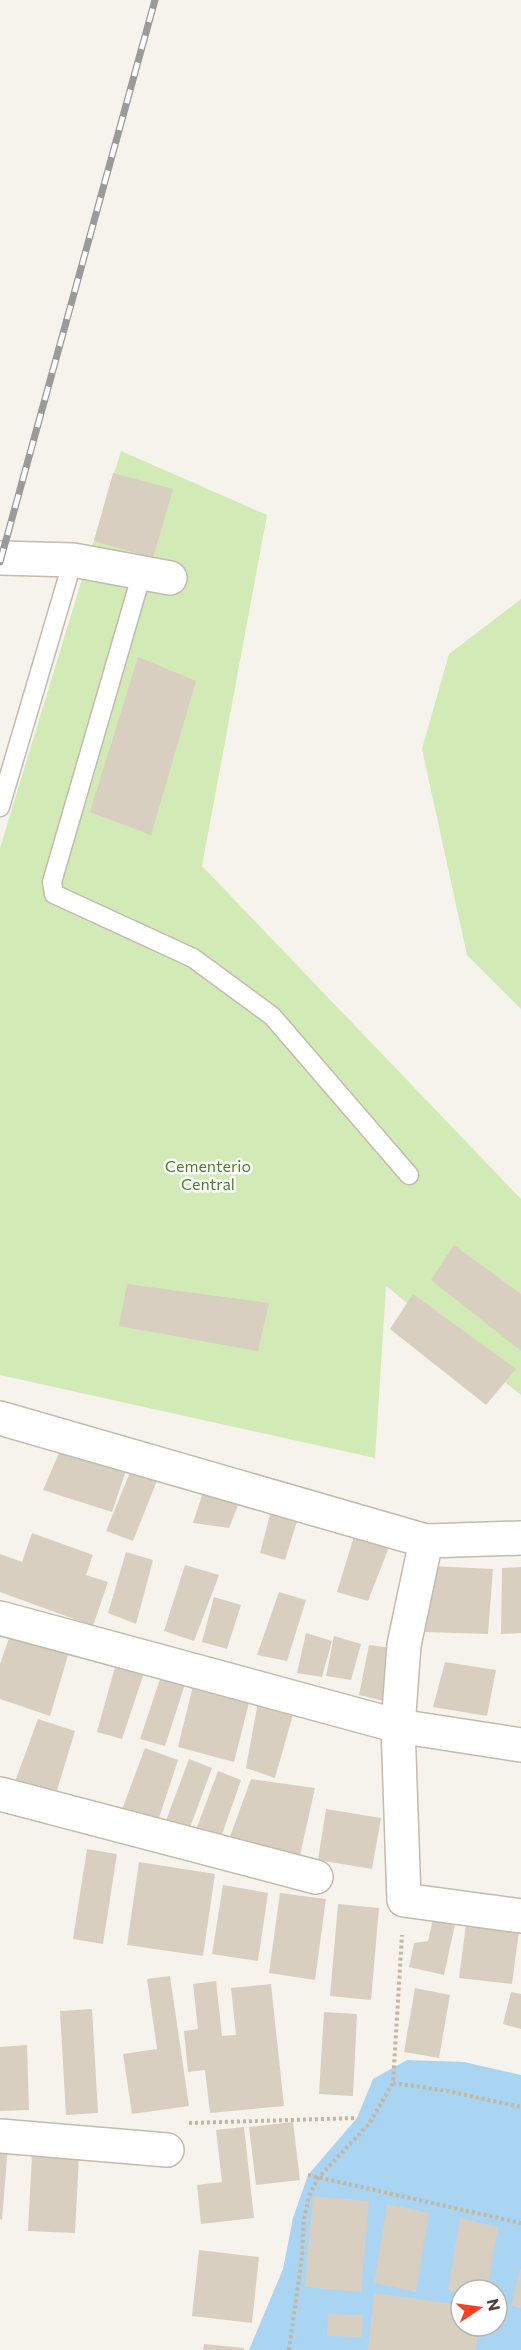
<svg xmlns="http://www.w3.org/2000/svg" width="521" height="2350" viewBox="0 0 521 2350" font-family="Commissioner,sans-serif">
<style>
.green{fill:#d2eab5}
.water{fill:#a9d4f2;fill-rule:evenodd}
.building{fill:#d8cfc1}
.lines{fill:none;stroke-linecap:round;stroke-linejoin:round}
.lane-casing{stroke:#c2bbae;stroke-width:21}
.street-casing{stroke:#c2bbae;stroke-width:36}
.path{stroke:#c4b79f;stroke-width:4;stroke-dasharray:3 3;stroke-linecap:butt}
.lane{stroke:#fff;stroke-width:18}
.street{stroke:#fff;stroke-width:33}
.rail-casing{stroke:#9a9a9a;stroke-width:7}
.rail{stroke:#fff;stroke-width:4.5;stroke-dasharray:14;stroke-linecap:butt}
.labels{text-anchor:middle;stroke-width:5;stroke-linejoin:round;paint-order:stroke}
.park-label{font-size:16px;fill:#4a7f2a;stroke:#fff}
</style>
<rect width="100%" height="100%" fill="#f6f3ec"/>
<g class="green">
<polygon points="121,451 267,515 202,866 521,1199 521,1395 386,1286 375,1458 0,1375 0,848"/>
<polygon points="521,599 521,1009 467,955 422,749 449,654"/>
</g>
<path class="water" d="M407 2060 464 2062 521 2075V2350H249L283 2269 293 2218 308 2175 357 2118 373 2079ZM461 2290H497V2326H461Z"/>
<g class="building">
<polygon points="113,473 173,489 153,558 94,541"/>
<polygon points="138,657 196,681 151,835 90,812"/>
<polygon points="454,1245 521,1294 521,1351 431,1280"/>
<polygon points="127,1284 269,1303 258,1351 119,1326"/>
<polygon points="413,1294 516,1369 486,1405 390,1329"/>
<polygon points="63,1444 129,1462 112,1512 43,1490"/>
<polygon points="133,1465 160,1473 133,1541 106,1531"/>
<polygon points="204,1489 241,1498 229,1528 193,1523"/>
<polygon points="272,1507 299,1515 285,1560 260,1553"/>
<polygon points="32,1533 93,1555 86,1575 108,1582 93,1626 0,1592 0,1554 22,1562"/>
<polygon points="355,1533 389,1547 368,1601 337,1592"/>
<polygon points="126,1552 153,1560 136,1624 108,1613"/>
<polygon points="185,1565 219,1575 194,1641 164,1631"/>
<polygon points="432,1566 493,1569 488,1634 424,1632"/>
<polygon points="521,1567 521,1633 501,1634 502,1568"/>
<polygon points="279,1592 306,1600 287,1661 257,1655"/>
<polygon points="214,1597 241,1605 227,1649 202,1642"/>
<polygon points="13,1627 71,1645 50,1716 0,1699 0,1664"/>
<polygon points="306,1633 332,1641 322,1677 297,1673"/>
<polygon points="334,1636 361,1644 351,1680 326,1676"/>
<polygon points="369,1645 400,1649 388,1702 359,1695"/>
<polygon points="117,1660 145,1670 122,1739 97,1732"/>
<polygon points="445,1662 496,1670 487,1716 433,1707"/>
<polygon points="163,1670 187,1678 165,1746 140,1739"/>
<polygon points="194,1682 250,1699 234,1762 178,1747"/>
<polygon points="258,1702 294,1711 275,1778 246,1768"/>
<polygon points="38,1719 75,1731 55,1797 13,1787"/>
<polygon points="145,1748 178,1760 156,1827 120,1815"/>
<polygon points="189,1759 212,1768 188,1833 164,1826"/>
<polygon points="218,1771 241,1780 218,1846 193,1838"/>
<polygon points="251,1779 315,1788 299,1860 227,1845"/>
<polygon points="326,1809 381,1818 372,1869 318,1860"/>
<polygon points="87,1849 117,1854 103,1944 73,1939"/>
<polygon points="139,1862 215,1874 203,1956 127,1945"/>
<polygon points="223,1885 268,1893 258,1961 212,1954"/>
<polygon points="280,1893 326,1899 315,1980 269,1973"/>
<polygon points="338,1904 379,1908 371,2000 330,1996"/>
<polygon points="435,1910 457,1915 444,1975 409,1967 414,1943 428,1941"/>
<polygon points="467,1916 520,1924 512,1984 459,1978"/>
<polygon points="170,1976 189,2106 132,2114 123,2054 157,2049 147,1979"/>
<polygon points="216,1981 222,2036 236,2035 231,1988 271,1984 284,2106 210,2113 205,2070 188,2072 184,2031 198,2029 193,1984"/>
<polygon points="415,1988 450,1995 439,2058 404,2052"/>
<polygon points="511,1992 521,1994 521,2029 503,2024"/>
<polygon points="92,2009 98,2113 66,2115 60,2011"/>
<polygon points="324,2012 357,2014 353,2096 319,2094"/>
<polygon points="27,2045 29,2110 0,2111 0,2047"/>
<polygon points="293,2122 300,2180 256,2185 249,2127"/>
<polygon points="244,2127 254,2218 201,2224 197,2185 222,2182 216,2130"/>
<polygon points="0,2145 8,2146 2,2220 0,2219"/>
<polygon points="32,2154 79,2156 75,2233 28,2231"/>
<polygon points="313,2196 369,2201 361,2292 305,2287"/>
<polygon points="387,2204 429,2213 416,2292 374,2283"/>
<polygon points="460,2218 498,2227 487,2290 461,2290 461,2292 448,2290"/>
<polygon points="199,2250 259,2257 252,2323 192,2316"/>
<polygon points="520,2269 521,2269 521,2308 511,2306"/>
<polygon points="374,2293 461,2305 461,2326 478,2326 476,2350 368,2350"/>
<polygon points="328,2314 363,2315 362,2337 327,2336"/>
<polygon points="204,2344 244,2348 244,2350 203,2350"/>
</g>
<g class="lines">
<g class="lane-casing">
<g id="lane">
<polyline points="142,573 52,882 54,894 193,958 272,1016 409,1175"/>
<polyline points="0,807 73,560"/>
</g>
</g>
<g class="street-casing">
<g id="street">
<polyline points="0,558 73,560 170,578"/>
<polyline points="0,1418 426,1541 521,1538"/>
<polyline points="426,1541 404,1645 398,1726 404,1900 521,1916"/>
<polyline points="0,1618 398,1726 521,1745"/>
<polyline points="0,1794 316,1877"/>
<polyline points="0,2136 167,2150"/>
</g>
</g>
<g class="path">
<polyline points="393,2083 448,2091 521,2107"/>
<polyline points="189,2123 357,2118"/>
<polyline points="308,2175 521,2223"/>
<polyline points="289,2350 302,2256 304,2219 309,2196 318,2178 369,2124 393,2083 402,1935"/>
</g>
<use href="#lane" class="lane"/>
<use href="#street" class="street"/>
<g class="rail-casing">
<polyline id="rail" points="0,562 155,0"/>
</g>
<use href="#rail" class="rail"/>
</g>
<g class="labels">
<g class="park-label">
<text x="208" y="1172">Cementerio<tspan x="208" dy="18">Central</tspan></text>
</g>
</g>
<g transform="translate(479 2308) rotate(77)"><circle r="28" fill="#ffffff" stroke="#b7b4b0" stroke-width="1.5"/>
<path d="M0-4.5L10 22L0 15L-10 22Z" fill="#fc3f1d"/>
<text y="-9" font-size="16" font-weight="bold" text-anchor="middle" fill="#4b4439">N</text>
</g>
</svg>
